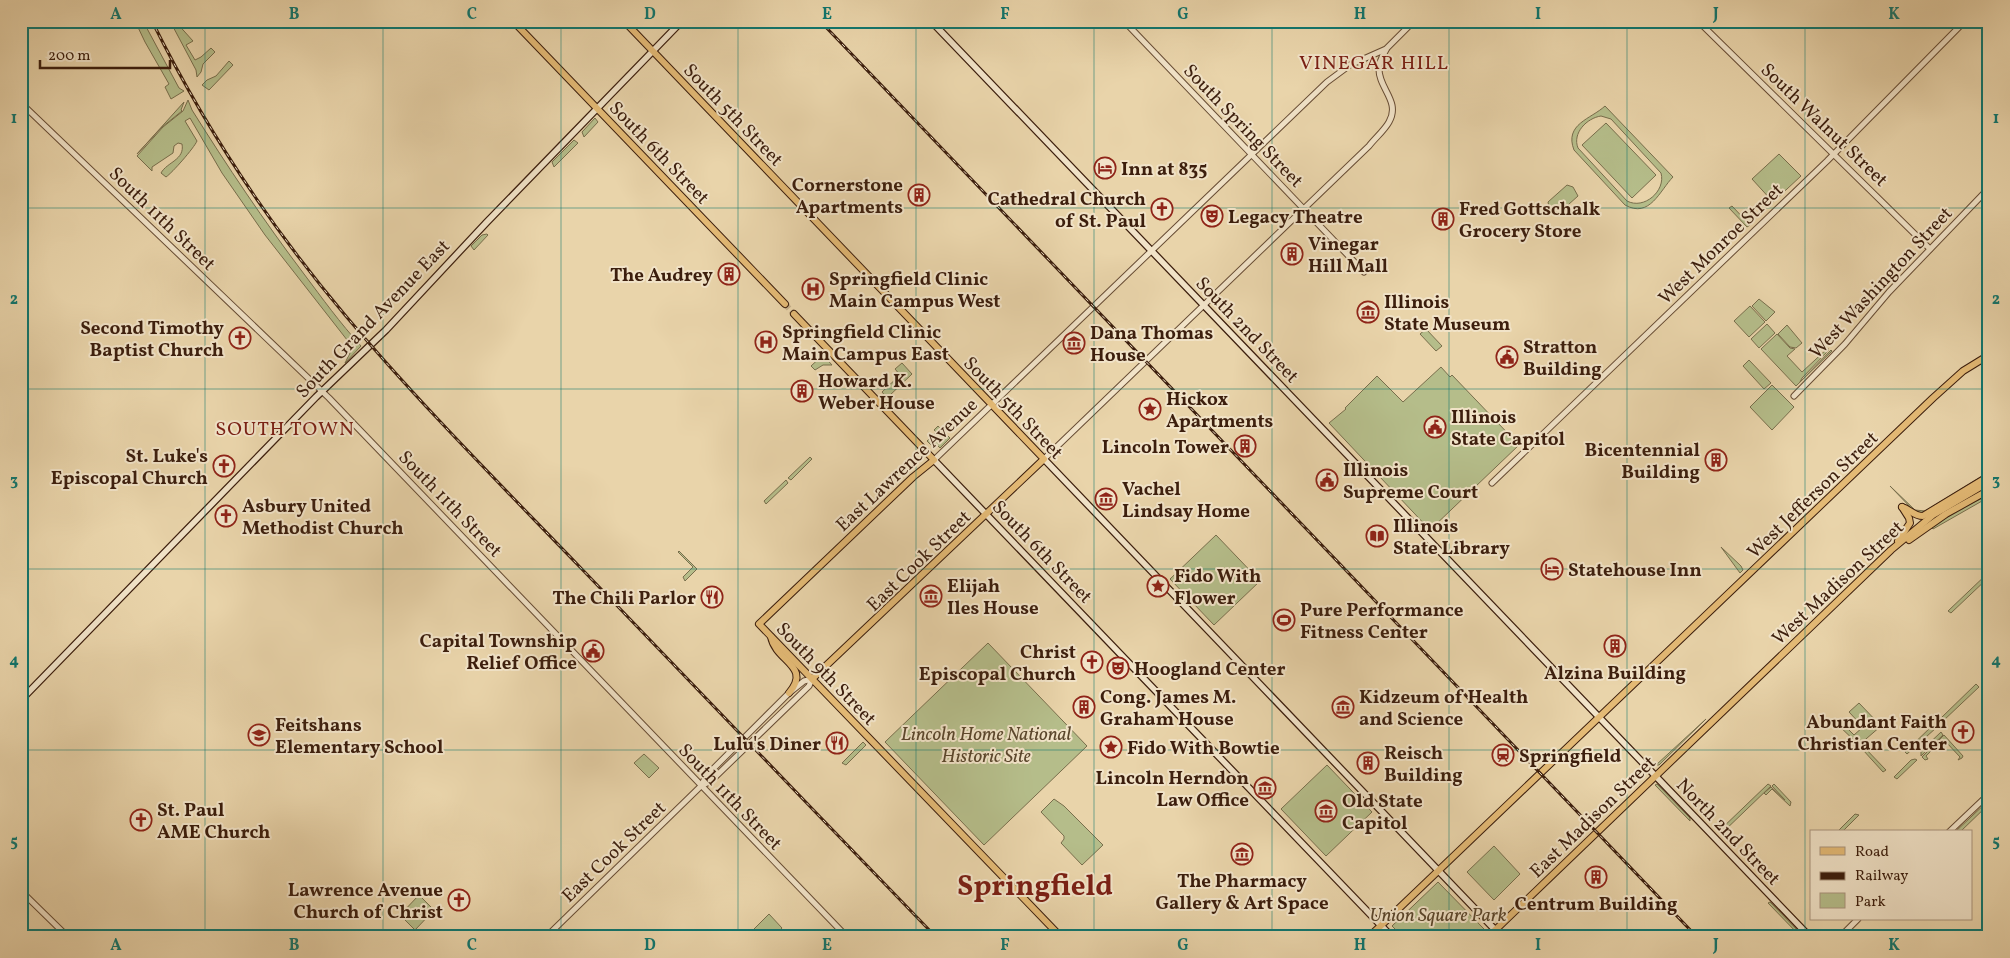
<svg xmlns="http://www.w3.org/2000/svg" width="2010" height="958" viewBox="0 0 2010 958" font-family="Vollkorn,serif">
<style>
.green{fill:#b5bd8a;stroke:#786e4c;fill-rule:evenodd}
.lines{fill:none;stroke-linecap:round;stroke-linejoin:round}
.primary-tunnel{stroke:#c6b08b;stroke-width:6;stroke-dasharray:6 3;stroke-linecap:butt}
.tertiary-casing{stroke:#674c34;stroke-width:7}
.secondary-casing{stroke:#3c1e0d;stroke-width:8}
.primary-casing{stroke:#3c1e0d;stroke-width:8}
.tertiary{stroke:#f1e3c8;stroke-width:5}
.secondary{stroke:#f1e3c8;stroke-width:5.5}
.primary{stroke:#e4ba75;stroke-width:6}
.rail-casing{stroke:#3c1e0d;stroke-width:3}
.rail{stroke:#f1e3c8;stroke-width:1;stroke-dasharray:4;stroke-linecap:butt}
.grid{fill:none;stroke:#0f766e;stroke-width:1;stroke-opacity:0.55}
.labels{text-anchor:middle;stroke-width:4;stroke-linejoin:round;paint-order:stroke}
.street-label{font-size:19px;fill:#3c1e0d;stroke:#f1e3c8}
.poi-label{font-size:19px;font-weight:bold;fill:#3c1e0d;stroke:#f1e3c8;text-anchor:start}
.park-label{font-size:19px;font-style:italic;fill:#5a462c;stroke:#f1e3c8}
.neighbourhood-label{font-size:20px;letter-spacing:1px;fill:#7a1f14;stroke:#f1e3c8}
.town-label{font-size:29px;font-weight:bold;fill:#7a1f14;stroke:#f1e3c8}
.neatline{fill:none;stroke:#0f766e;stroke-width:2}
.grid-label{font-size:16px;text-anchor:middle;font-weight:bold;fill:#0f766e}
</style>
<rect width="100%" height="100%" fill="#e9d4aa"/>
<filter id="stains"><feTurbulence type="fractalNoise" baseFrequency=".004" numOctaves="4"/><feColorMatrix values="0 0 0 0 .2 0 0 0 0 .09 0 0 0 0 .02 0 0 0 .5 -.17"/></filter>
<radialGradient id="worn" r=".72"><stop offset=".6" stop-color="#630" stop-opacity="0"/><stop offset="1" stop-color="#630" stop-opacity=".3"/></radialGradient>
<g class="green">
<polygon points="135,21 143,21 179,88 184,91 171,99 165,87 169,84 145,42"/>
<polygon points="170,21 175,21 193,41 186,45 195,60 201,57 211,48 215,52 203,64 201,72 197,77 196,70"/>
<polygon points="229,61 233,65 209,90 202,85 207,80 216,76"/>
<path d="M188 100 192 110C227 166 264 221 304 274 322 298 340 323 361 346L345 363 352 349 351 345 265 235 222 173 190 118 185 121 197 141C194 148 172 173 166 177L161 173C167 162 185 160 182 144L178 143 174 146 173 153 152 167V171L137 156 163 127 183 111Z"/>
<polygon points="184,102 181,110 182,111 162,127 137,154"/>
<path d="M1605 106 1673 177C1660 190 1650 219 1625 205L1574 150C1564 124 1591 119 1605 106ZM1601 116 1611 119 1661 173C1666 191 1644 210 1627 201L1578 148C1572 133 1587 118 1601 116Z"/>
<polygon points="595,118 598,122 584,137 582,132"/>
<polygon points="1606,123 1656,175 1632,198 1582,145"/>
<polygon points="574,140 578,143 554,167 552,162"/>
<polygon points="1779,154 1801,176 1773,202 1752,179"/>
<polygon points="1567,185 1573,187 1578,196 1559,213 1549,207 1548,202"/>
<polygon points="1732,206 1750,225 1747,227 1729,208"/>
<polygon points="487,234 488,235 474,250 471,246 482,235"/>
<polygon points="1759,299 1775,312 1766,321 1752,306"/>
<polygon points="1750,306 1765,322 1749,337 1734,321"/>
<polygon points="1767,324 1775,333 1759,348 1751,339"/>
<polygon points="1787,325 1802,343 1796,348 1790,347 1778,334"/>
<polygon points="1426,329 1442,346 1436,351 1420,334"/>
<polygon points="1777,334 1790,348 1795,349 1787,356 1802,372 1828,348 1828,351 1802,378 1800,382 1831,350 1832,351 1796,386 1761,349"/>
<polygon points="823,355 832,365 823,365 815,370 811,366"/>
<polygon points="1749,360 1771,383 1764,389 1743,366"/>
<polygon points="902,363 912,374 887,398 882,392 900,375 895,369"/>
<polygon points="1441,367 1450,377 1452,375 1519,445 1430,530 1329,423 1346,409 1345,408 1377,376 1403,402"/>
<polygon points="1772,385 1794,407 1772,430 1750,407"/>
<polygon points="938,426 950,438 940,448 935,443 932,446 927,441 936,432 934,430"/>
<polygon points="810,457 812,459 791,480 788,478"/>
<polygon points="1989,472 1989,474 1922,514 1914,511 1890,486 1915,510 1925,511"/>
<polygon points="786,480 788,483 766,504 764,501"/>
<polygon points="1989,495 1989,497 1933,529 1931,527 1967,505"/>
<polygon points="1216,535 1260,581 1214,625 1170,579"/>
<polygon points="1721,547 1741,566 1743,570 1740,573"/>
<polygon points="679,551 697,569 685,581 683,577 693,567 678,552"/>
<polygon points="1989,572 1989,577 1951,613 1948,611"/>
<polygon points="988,643 1087,746 984,845 885,742"/>
<polygon points="1976,684 1979,687 1943,721 1941,718"/>
<polygon points="1859,703 1881,726 1859,745 1837,724 1840,721 1854,735 1863,727 1849,712"/>
<polygon points="1706,719 1659,765 1656,765"/>
<polygon points="1933,725 1936,728 1907,754 1905,752"/>
<polygon points="1941,732 1943,735 1921,756 1921,751"/>
<polygon points="1944,735 1963,756 1962,758 1958,760 1960,757 1946,742 1943,745 1940,742 1926,756 1928,759 1925,760 1922,757"/>
<polygon points="863,742 866,745 846,765 842,763"/>
<polygon points="1863,746 1886,770 1883,772 1863,750"/>
<polygon points="644,754 659,768 649,778 634,763"/>
<polygon points="1915,759 1917,760 1897,779 1894,777 1911,760"/>
<polygon points="1327,765 1372,812 1326,856 1281,809"/>
<polygon points="1657,784 1690,818 1690,821 1655,785"/>
<polygon points="1768,784 1771,786 1721,834 1719,831"/>
<polygon points="1774,784 1791,802 1790,806 1772,789 1766,795 1764,793 1771,787 1785,800 1772,786"/>
<polygon points="1054,799 1064,806 1103,845 1082,865 1061,843 1064,839 1064,836 1041,812"/>
<polygon points="1989,800 1989,804 1960,832 1955,832"/>
<polygon points="1855,814 1859,815 1842,832 1837,832"/>
<polygon points="1494,846 1520,874 1494,900 1467,872"/>
<polygon points="1438,882 1484,929 1476,937 1403,937 1392,926"/>
<polygon points="419,895 434,910 415,930 400,915"/>
<polygon points="1770,902 1804,937 1801,937 1768,903"/>
<polygon points="769,914 782,928 774,937 749,937 748,935"/>
</g>
<g class="lines">
<polyline class="primary-tunnel" points="785,304 794,314"/>
<g class="tertiary-casing">
<g id="tertiary">
<polyline points="1124,21 1364,272"/>
<polyline points="1698,21 1930,249"/>
<polyline points="21,103 329,398 847,937"/>
<polyline points="1794,396 1845,344 1889,292 1989,188"/>
<path d="M1044 459 1369 146C1375 138 1384 131 1389 122 1401 101 1378 88 1379 68 1379 61 1383 55 1386 50"/>
<polyline points="934,460 1327,82 1350,65 1386,49 1414,21"/>
<polyline points="1492,483 1827,161 1965,21"/>
<polyline points="701,786 706,776 789,693 804,681 812,679"/>
<polyline points="1949,832 1989,794"/>
<polyline points="21,891 68,937"/>
<polyline points="546,937 701,786 711,781 809,686 812,679"/>
<polyline points="1840,937 1858,919"/>
</g>
</g>
<g class="secondary-casing">
<g id="secondary">
<polyline points="931,21 1810,937"/>
<polyline points="1044,459 1502,937"/>
<polyline points="934,460 1392,937"/>
<polyline points="21,700 316,397 386,330 486,223 682,21"/>
</g>
</g>
<g class="primary-casing">
<g id="primary">
<polyline points="513,21 785,304"/>
<polyline points="624,21 1044,459 812,679"/>
<polyline points="794,314 934,460 913,477 759,624 1061,937"/>
<path d="M1902 507C1910 509 1913 516 1923 516L1989 476"/>
<polyline points="1909,540 1946,514 1989,490"/>
<polyline points="1898,541 1910,523 1909,518 1902,507"/>
<path d="M771 637C776 662 812 666 789 693"/>
<polyline points="1369,937 1933,398 1963,371 1989,355"/>
<polyline points="1488,937 1891,550 1933,515 1989,482"/>
</g>
</g>
<use href="#tertiary" class="tertiary"/>
<use href="#secondary" class="secondary"/>
<use href="#primary" class="primary"/>
<g class="rail-casing">
<g id="rail">
<path d="M152 21C204 126 270 226 345 315 418 402 499 483 577 564 697 689 816 813 936 937"/>
<polyline points="820,21 1697,937"/>
</g>
</g>
<use href="#rail" class="rail"/>
</g>
<path class="grid" d="M205 21V937M383 21V937M561 21V937M738 21V937M916 21V937M1094 21V937M1272 21V937M1449 21V937M1627 21V937M1805 21V937M21 208H1989M21 389H1989M21 569H1989M21 750H1989"/>
<defs>
<g id="hotel-ring" transform="scale(1.125)"><circle r="9.5" fill="#f1e3c8" stroke="#8f2418" stroke-width="1.5"/><path d="M-6-4.5h1.5V1H6V5H4.5V3h-9V5H-6ZM-4 0a1.8 1.8 0 1 1 3.6 0ZM.5 0V-2.5h3Q6-2.5 6 0Z" fill="#8f2418"/></g>
<g id="building-ring" transform="scale(1.125)"><circle r="9.5" fill="#f1e3c8" stroke="#8f2418" stroke-width="1.5"/><path d="M-4-6H4V6H1V3H-1V6H-4ZM-2.5-4.3h1.7v1.8h-1.7ZM.8-4.3h1.7v1.8H.8ZM-2.5-1h1.7V.8h-1.7ZM.8-1h1.7V.8H.8Z" fill="#8f2418"/></g>
<g id="church-ring" transform="scale(1.125)"><circle r="9.5" fill="#f1e3c8" stroke="#8f2418" stroke-width="1.5"/><path d="M-1.2-6h2.4v3.5h3.3v2.4h-3.3V6h-2.4V-.1h-3.3v-2.4h3.3Z" fill="#8f2418"/></g>
<g id="theatre-ring" transform="scale(1.125)"><circle r="9.5" fill="#f1e3c8" stroke="#8f2418" stroke-width="1.5"/><path d="M-5-5.5Q0-4 5-5.5V0Q5 5 0 6Q-5 5-5 0ZM-3.3-2.5H-1v1.5H-3.3ZM1-2.5H3.3v1.5H1ZM-2.8 1Q0 5.5 2.8 1Z" fill="#8f2418"/></g>
<g id="hospital-ring" transform="scale(1.125)"><circle r="9.5" fill="#f1e3c8" stroke="#8f2418" stroke-width="1.5"/><path d="M-5-5h3v3.5h4V-5h3V5h-3V1.5h-4V5h-3Z" fill="#8f2418"/></g>
<g id="museum-ring" transform="scale(1.125)"><circle r="9.5" fill="#f1e3c8" stroke="#8f2418" stroke-width="1.5"/><path d="M0-6L6-3V-2H-6V-3ZM-5-1h2V3h-2ZM-1-1h2V3h-2ZM3-1h2V3H3ZM-6 4H6V6H-6Z" fill="#8f2418"/></g>
<g id="civic-ring" transform="scale(1.125)"><circle r="9.5" fill="#f1e3c8" stroke="#8f2418" stroke-width="1.5"/><path d="M-.6-6.5H3V-4.5H.6V-3L4-1V1h2V6H-6V1h2V-1L-.6-3ZM-1.2 2.5V6h2.4V2.5Z" fill="#8f2418"/></g>
<g id="sight-ring" transform="scale(1.125)"><circle r="9.5" fill="#f1e3c8" stroke="#8f2418" stroke-width="1.5"/><path d="M0-6L1.8-2.2L6-1.7L2.9 1.2L3.7 5.4L0 3.3L-3.7 5.4L-2.9 1.2L-6-1.7L-1.8-2.2Z" fill="#8f2418"/></g>
<g id="library-ring" transform="scale(1.125)"><circle r="9.5" fill="#f1e3c8" stroke="#8f2418" stroke-width="1.5"/><path d="M-6-4Q-3-5.5-.7-3.5V5Q-3 3-6 4ZM6-4Q3-5.5 .7-3.5V5Q3 3 6 4Z" fill="#8f2418"/></g>
<g id="restaurant-ring" transform="scale(1.125)"><circle r="9.5" fill="#f1e3c8" stroke="#8f2418" stroke-width="1.5"/><path d="M-5-6h1v4h1v-4h1v4h1v-4h1v5L-1.5 .5V6h-2V.5L-5-1ZM5-6V6H3V1.5H1.5Q1.5-4 5-6Z" fill="#8f2418"/></g>
<g id="stadium-ring" transform="scale(1.125)"><circle r="9.5" fill="#f1e3c8" stroke="#8f2418" stroke-width="1.5"/><path d="M0-5a6.5 5 0 1 0 0 10a6.5 5 0 1 0 0-10ZM-3.5-1.8h7v3.6h-7Z" fill="#8f2418"/></g>
<g id="school-ring" transform="scale(1.125)"><circle r="9.5" fill="#f1e3c8" stroke="#8f2418" stroke-width="1.5"/><path d="M0-5L7-2L0 1L-7-2ZM-4 1L0 2.5L4 1V4Q0 6-4 4Z" fill="#8f2418"/></g>
<g id="station-ring" transform="scale(1.125)"><circle r="9.5" fill="#f1e3c8" stroke="#8f2418" stroke-width="1.5"/><path d="M-3-6H3Q5-6 5-4V2Q5 4 3 4L4.5 6H3L1.5 4h-3L-3 6H-4.5L-3 4Q-5 4-5 2V-4Q-5-6-3-6ZM-3.5-4v3h7v-3ZM-3.5 1v1.5H-2V1ZM2 1v1.5H3.5V1Z" fill="#8f2418"/></g>
</defs>
<g fill-rule="evenodd">
<use href="#hotel-ring" x="1105" y="168"/>
<use href="#building-ring" x="919" y="195"/>
<use href="#church-ring" x="1162" y="209"/>
<use href="#theatre-ring" x="1212" y="216"/>
<use href="#building-ring" x="1443" y="219"/>
<use href="#building-ring" x="1292" y="254"/>
<use href="#building-ring" x="729" y="274"/>
<use href="#hospital-ring" x="813" y="289"/>
<use href="#museum-ring" x="1368" y="312"/>
<use href="#church-ring" x="240" y="338"/>
<use href="#hospital-ring" x="766" y="342"/>
<use href="#museum-ring" x="1074" y="343"/>
<use href="#civic-ring" x="1507" y="357"/>
<use href="#building-ring" x="802" y="391"/>
<use href="#sight-ring" x="1150" y="409"/>
<use href="#civic-ring" x="1435" y="427"/>
<use href="#building-ring" x="1245" y="446"/>
<use href="#building-ring" x="1716" y="460"/>
<use href="#church-ring" x="224" y="466"/>
<use href="#civic-ring" x="1327" y="480"/>
<use href="#museum-ring" x="1106" y="499"/>
<use href="#church-ring" x="226" y="516"/>
<use href="#library-ring" x="1377" y="536"/>
<use href="#hotel-ring" x="1552" y="569"/>
<use href="#sight-ring" x="1158" y="586"/>
<use href="#museum-ring" x="931" y="596"/>
<use href="#restaurant-ring" x="712" y="597"/>
<use href="#stadium-ring" x="1284" y="620"/>
<use href="#building-ring" x="1615" y="646"/>
<use href="#civic-ring" x="593" y="651"/>
<use href="#church-ring" x="1092" y="662"/>
<use href="#theatre-ring" x="1118" y="668"/>
<use href="#building-ring" x="1084" y="707"/>
<use href="#museum-ring" x="1343" y="707"/>
<use href="#church-ring" x="1963" y="732"/>
<use href="#school-ring" x="259" y="735"/>
<use href="#restaurant-ring" x="837" y="743"/>
<use href="#sight-ring" x="1111" y="747"/>
<use href="#station-ring" x="1503" y="755"/>
<use href="#building-ring" x="1368" y="763"/>
<use href="#museum-ring" x="1265" y="788"/>
<use href="#museum-ring" x="1326" y="811"/>
<use href="#church-ring" x="141" y="820"/>
<use href="#museum-ring" x="1242" y="854"/>
<use href="#building-ring" x="1596" y="877"/>
<use href="#church-ring" x="459" y="900"/>
</g>
<g class="labels">
<g class="street-label">
<text transform="translate(734 114) rotate(46)" y="7">South 5th Street</text>
<text transform="translate(1825 124) rotate(44)" y="7">South Walnut Street</text>
<text transform="translate(1244 125) rotate(46)" y="7">South Spring Street</text>
<text transform="translate(660 152) rotate(46)" y="7">South 6th Street</text>
<text transform="translate(163 218) rotate(44)" y="7">South 11th Street</text>
<text transform="translate(1720 243) rotate(-44)" y="7">West Monroe Street</text>
<text transform="translate(1880 282) rotate(-47)" y="7">West Washington Street</text>
<text transform="translate(372 318) rotate(-46)" y="7">South Grand Avenue East</text>
<text transform="translate(1248 329) rotate(46)" y="7">South 2nd Street</text>
<text transform="translate(1014 407) rotate(46)" y="7">South 5th Street</text>
<text transform="translate(906 464) rotate(-43)" y="7">East Lawrence Avenue</text>
<text transform="translate(1812 494) rotate(-44)" y="7">West Jefferson Street</text>
<text transform="translate(451 503) rotate(46)" y="7">South 11th Street</text>
<text transform="translate(1043 551) rotate(46)" y="7">South 6th Street</text>
<text transform="translate(918 560) rotate(-44)" y="7">East Cook Street</text>
<text transform="translate(1837 582) rotate(-43)" y="7">West Madison Street</text>
<text transform="translate(827 673) rotate(46)" y="7">South 9th Street</text>
<text transform="translate(731 796) rotate(46)" y="7">South 11th Street</text>
<text transform="translate(1592 816) rotate(-44)" y="7">East Madison Street</text>
<text transform="translate(1729 831) rotate(46)" y="7">North 2nd Street</text>
<text transform="translate(613 851) rotate(-44)" y="7">East Cook Street</text>
</g>
<g class="poi-label">
<text x="1121" y="175">Inn at 835</text>
<text x="903" y="191" text-anchor="end">Cornerstone<tspan x="903" dy="22">Apartments</tspan></text>
<text x="1146" y="205" text-anchor="end">Cathedral Church<tspan x="1146" dy="22">of St. Paul</tspan></text>
<text x="1459" y="215">Fred Gottschalk<tspan x="1459" dy="22">Grocery Store</tspan></text>
<text x="1228" y="223">Legacy Theatre</text>
<text x="1308" y="250">Vinegar<tspan x="1308" dy="22">Hill Mall</tspan></text>
<text x="713" y="281" text-anchor="end">The Audrey</text>
<text x="829" y="285">Springfield Clinic<tspan x="829" dy="22">Main Campus West</tspan></text>
<text x="1384" y="308">Illinois<tspan x="1384" dy="22">State Museum</tspan></text>
<text x="224" y="334" text-anchor="end">Second Timothy<tspan x="224" dy="22">Baptist Church</tspan></text>
<text x="782" y="338">Springfield Clinic<tspan x="782" dy="22">Main Campus East</tspan></text>
<text x="1090" y="339">Dana Thomas<tspan x="1090" dy="22">House</tspan></text>
<text x="1523" y="353">Stratton<tspan x="1523" dy="22">Building</tspan></text>
<text x="818" y="387">Howard K.<tspan x="818" dy="22">Weber House</tspan></text>
<text x="1166" y="405">Hickox<tspan x="1166" dy="22">Apartments</tspan></text>
<text x="1451" y="423">Illinois<tspan x="1451" dy="22">State Capitol</tspan></text>
<text x="1229" y="453" text-anchor="end">Lincoln Tower</text>
<text x="1700" y="456" text-anchor="end">Bicentennial<tspan x="1700" dy="22">Building</tspan></text>
<text x="208" y="462" text-anchor="end">St. Luke's<tspan x="208" dy="22">Episcopal Church</tspan></text>
<text x="1343" y="476">Illinois<tspan x="1343" dy="22">Supreme Court</tspan></text>
<text x="1122" y="495">Vachel<tspan x="1122" dy="22">Lindsay Home</tspan></text>
<text x="242" y="512">Asbury United<tspan x="242" dy="22">Methodist Church</tspan></text>
<text x="1393" y="532">Illinois<tspan x="1393" dy="22">State Library</tspan></text>
<text x="1568" y="576">Statehouse Inn</text>
<text x="1174" y="582">Fido With<tspan x="1174" dy="22">Flower</tspan></text>
<text x="947" y="592">Elijah<tspan x="947" dy="22">Iles House</tspan></text>
<text x="696" y="604" text-anchor="end">The Chili Parlor</text>
<text x="1300" y="616">Pure Performance<tspan x="1300" dy="22">Fitness Center</tspan></text>
<text x="577" y="647" text-anchor="end">Capital Township<tspan x="577" dy="22">Relief Office</tspan></text>
<text x="1076" y="658" text-anchor="end">Christ<tspan x="1076" dy="22">Episcopal Church</tspan></text>
<text x="1134" y="675">Hoogland Center</text>
<text x="1615" y="679" text-anchor="middle">Alzina Building</text>
<text x="1100" y="703">Cong. James M.<tspan x="1100" dy="22">Graham House</tspan></text>
<text x="1359" y="703">Kidzeum of Health<tspan x="1359" dy="22">and Science</tspan></text>
<text x="1947" y="728" text-anchor="end">Abundant Faith<tspan x="1947" dy="22">Christian Center</tspan></text>
<text x="275" y="731">Feitshans<tspan x="275" dy="22">Elementary School</tspan></text>
<text x="821" y="750" text-anchor="end">Lulu's Diner</text>
<text x="1127" y="754">Fido With Bowtie</text>
<text x="1384" y="759">Reisch<tspan x="1384" dy="22">Building</tspan></text>
<text x="1519" y="762">Springfield</text>
<text x="1249" y="784" text-anchor="end">Lincoln Herndon<tspan x="1249" dy="22">Law Office</tspan></text>
<text x="1342" y="807">Old State<tspan x="1342" dy="22">Capitol</tspan></text>
<text x="157" y="816">St. Paul<tspan x="157" dy="22">AME Church</tspan></text>
<text x="1242" y="887" text-anchor="middle">The Pharmacy<tspan x="1242" dy="22">Gallery &amp; Art Space</tspan></text>
<text x="443" y="896" text-anchor="end">Lawrence Avenue<tspan x="443" dy="22">Church of Christ</tspan></text>
<text x="1596" y="910" text-anchor="middle">Centrum Building</text>
</g>
<g class="park-label">
<text x="986" y="740">Lincoln Home National<tspan x="986" dy="22">Historic Site</tspan></text>
<text x="1438" y="921">Union Square Park</text>
</g>
<g class="neighbourhood-label">
<text x="1374" y="69">VINEGAR HILL</text>
<text x="285" y="435">SOUTH TOWN</text>
</g>
<g class="town-label">
<text x="1035" y="895">Springfield</text>
</g>
</g>
<rect width="2010" height="958" fill="none" stroke="#e9d4aa" stroke-width="55"/>
<rect x="1810" y="830" width="162" height="90" fill="#f1e3c8" stroke="#a9947d"/>
<rect x="1820" y="847" width="25" height="8" fill="#e4ba75" stroke="#a9947d"/>
<text x="1855" y="856" font-size="15" fill="#3c1e0d">Road</text>
<rect x="1820" y="872" width="25" height="8" fill="#3c1e0d" stroke="#a9947d"/>
<text x="1855" y="880" font-size="15" fill="#3c1e0d">Railway</text>
<rect x="1820" y="893" width="25" height="15" fill="#b5bd8a" stroke="#a9947d"/>
<text x="1855" y="906" font-size="15" fill="#3c1e0d">Park</text>
<path d="M40 60v8h130v-8" fill="none" stroke="#3c1e0d" stroke-width="2.5"/>
<text x="48" y="60" font-size="15" fill="#3c1e0d" stroke="#f1e3c8" stroke-width="4" paint-order="stroke">200 m</text>
<rect x="28" y="28" width="1954" height="902" class="neatline"/>
<g class="grid-label">
<text x="116" y="19">A</text>
<text x="294" y="19">B</text>
<text x="472" y="19">C</text>
<text x="650" y="19">D</text>
<text x="827" y="19">E</text>
<text x="1005" y="19">F</text>
<text x="1183" y="19">G</text>
<text x="1360" y="19">H</text>
<text x="1538" y="19">I</text>
<text x="1716" y="19">J</text>
<text x="1894" y="19">K</text>
<text x="14" y="123">1</text>
<text x="1996" y="123">1</text>
<text x="14" y="304">2</text>
<text x="1996" y="304">2</text>
<text x="14" y="485">3</text>
<text x="1996" y="485">3</text>
<text x="14" y="665">4</text>
<text x="1996" y="665">4</text>
<text x="14" y="846">5</text>
<text x="1996" y="846">5</text>
<text x="116" y="950">A</text>
<text x="294" y="950">B</text>
<text x="472" y="950">C</text>
<text x="650" y="950">D</text>
<text x="827" y="950">E</text>
<text x="1005" y="950">F</text>
<text x="1183" y="950">G</text>
<text x="1360" y="950">H</text>
<text x="1538" y="950">I</text>
<text x="1716" y="950">J</text>
<text x="1894" y="950">K</text>
</g>
<rect width="100%" height="100%" filter="url(#stains)"/>
<rect width="100%" height="100%" fill="url(#worn)"/>
</svg>
